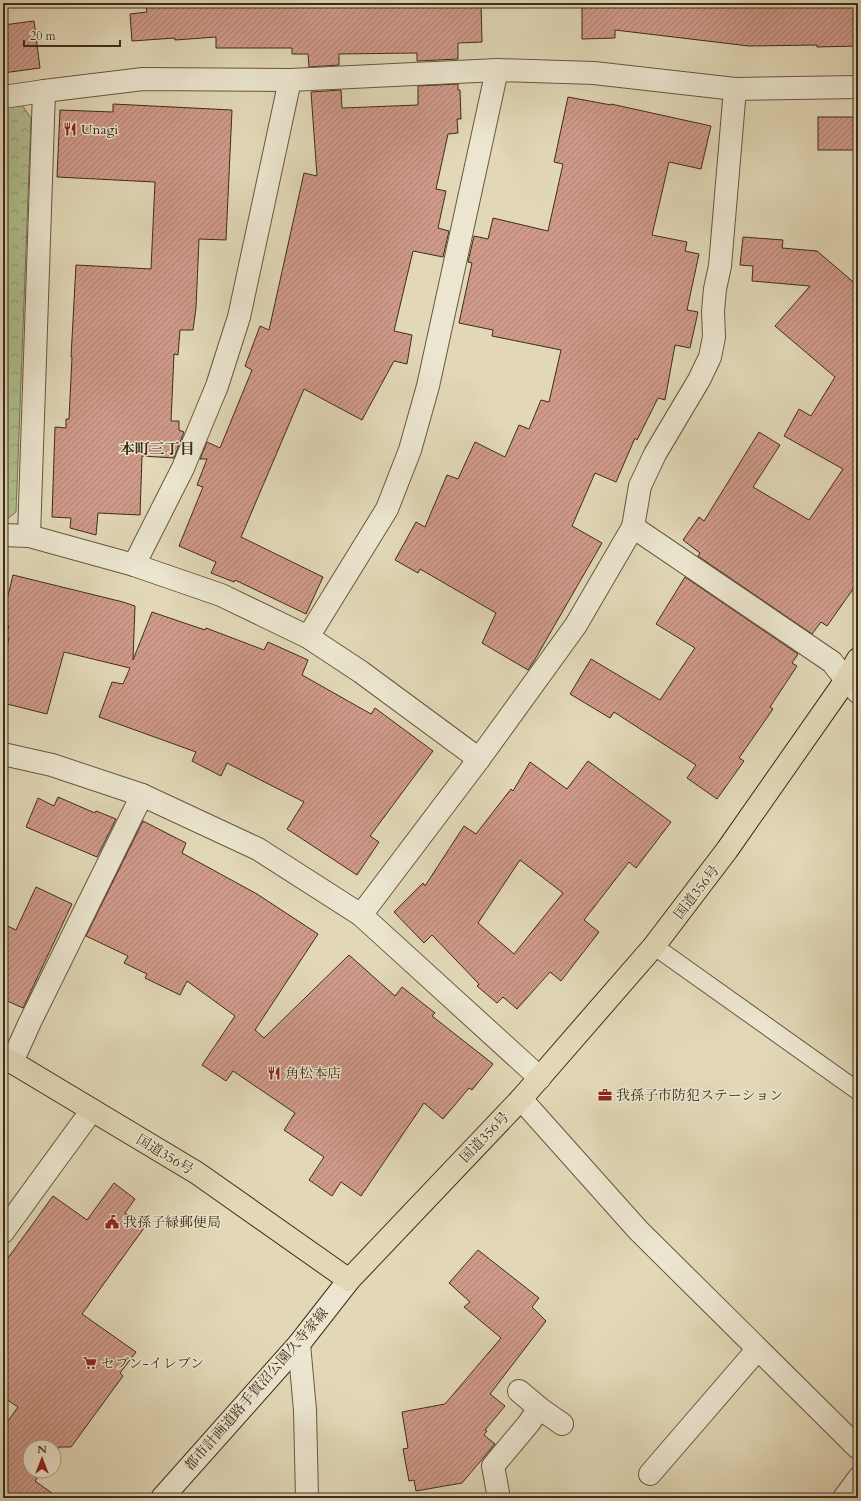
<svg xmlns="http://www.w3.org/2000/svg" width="861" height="1501" viewBox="0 0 861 1501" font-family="Cardo,'Noto Serif JP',serif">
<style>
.forest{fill:url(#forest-crowns);stroke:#777654}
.building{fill:url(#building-hatch);stroke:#3d2d18;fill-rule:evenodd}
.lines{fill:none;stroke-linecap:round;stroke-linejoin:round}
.lane-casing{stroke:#665840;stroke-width:19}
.street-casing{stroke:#665840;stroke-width:24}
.secondary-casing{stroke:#3d2d18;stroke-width:24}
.highway-casing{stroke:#3d2d18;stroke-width:24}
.lane{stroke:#ece6d0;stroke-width:17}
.street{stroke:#ece6d0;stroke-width:22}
.secondary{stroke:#ece6d0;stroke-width:22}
.highway{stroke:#e2d8b7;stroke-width:22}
.labels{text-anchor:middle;stroke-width:3;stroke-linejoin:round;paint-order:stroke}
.poi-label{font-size:14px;fill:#3d2d18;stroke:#ece6d0;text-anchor:start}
.street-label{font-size:14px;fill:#3d2d18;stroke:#ece6d0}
.neighbourhood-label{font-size:15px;font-weight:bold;fill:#3d2d18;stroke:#ece6d0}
</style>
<defs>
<pattern id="forest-crowns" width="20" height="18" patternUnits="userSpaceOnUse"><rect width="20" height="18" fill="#b1bf90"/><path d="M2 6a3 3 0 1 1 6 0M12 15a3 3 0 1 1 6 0" fill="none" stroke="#919c75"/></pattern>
<pattern id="building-hatch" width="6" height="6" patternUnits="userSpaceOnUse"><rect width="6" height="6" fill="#d09a8b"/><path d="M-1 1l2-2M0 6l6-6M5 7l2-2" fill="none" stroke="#aa7e71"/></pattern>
</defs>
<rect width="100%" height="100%" fill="#e2d8b7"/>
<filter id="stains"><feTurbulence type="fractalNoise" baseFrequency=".005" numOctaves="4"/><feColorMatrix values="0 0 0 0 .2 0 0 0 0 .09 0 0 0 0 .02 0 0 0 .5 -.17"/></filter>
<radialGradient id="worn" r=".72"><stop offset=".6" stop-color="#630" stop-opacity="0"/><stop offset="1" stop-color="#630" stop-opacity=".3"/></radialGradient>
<polygon class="forest" points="20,102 31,118 16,512 3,522 3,105"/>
<g class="building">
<polygon points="185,3 282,3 282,5 481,3 482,42 458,43 458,59 417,61 417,53 339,54 339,65 309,67 308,54 292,54 292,48 216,48 216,37 175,40 175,38 132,41 130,14 147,12 146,6"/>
<polygon points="582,3 858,3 858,46 817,47 817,45 749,46 615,30 615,38 582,39"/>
<polygon points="34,21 40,68 3,73 3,25"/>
<polygon points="458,84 458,90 460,90 461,119 457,119 458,133 448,134 436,189 446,191 438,228 449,231 443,257 413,251 394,331 412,335 407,364 394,361 362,420 304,389 241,537 323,577 306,614 235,580 234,582 211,573 216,562 179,546 203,487 197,485 207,459 200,459 207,442 220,448 252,370 245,366 260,326 269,330 304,173 317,176 311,92 341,90 342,108 418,105 418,86"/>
<polygon points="568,97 611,105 611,104 711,126 701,169 669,162 652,235 687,242 685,251 699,254 687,310 698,312 690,348 675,345 665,400 658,398 637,440 635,438 616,482 595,473 572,526 602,543 534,661 528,670 482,643 496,613 420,569 418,573 395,560 416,522 425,527 447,475 458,479 475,442 505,457 519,425 529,429 541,400 549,402 561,350 492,336 493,330 459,323 472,263 468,262 474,236 488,239 493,218 548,231 563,164 554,162"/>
<polygon points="113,104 232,110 226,240 199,239 196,308 193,330 180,330 178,355 174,354 171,421 179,421 179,430 184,432 174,458 142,456 140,515 98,513 96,535 70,528 71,518 52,517 55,427 66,428 66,419 69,419 72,357 71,357 76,265 151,269 155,182 57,177 60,110 113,112"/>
<rect x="818" y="117" width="40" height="33"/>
<polygon points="743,237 783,240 782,248 817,251 858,286 858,582 827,626 821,622 812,634 698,556 700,553 683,540 699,517 704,521 759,432 780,445 753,487 809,520 843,469 784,436 799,409 811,416 835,377 775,326 810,286 752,281 753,266 740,265"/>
<polygon points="13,575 123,602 135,606 133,660 152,612 205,630 206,628 264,650 268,642 308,660 302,675 371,714 375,708 433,751 370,836 379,842 357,875 287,829 304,802 227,763 221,776 192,761 196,752 99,717 112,682 123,684 130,668 64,652 47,714 3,703 3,661 9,638 6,637 9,626 3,624 3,616"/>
<polygon points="685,577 798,654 792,663 797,666 770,707 773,709 739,758 744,761 717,799 687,778 696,765 614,712 610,718 570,694 591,659 660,700 695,648 656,624"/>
<path d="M588 761 671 822 636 868 629 862 584 920 599 932 561 981 550 972 517 1009 503 997 497 1003 477 986 479 984 432 935 424 943 394 912 423 883 425 886 464 826 476 834 511 789 513 791 530 762 567 789ZM520 860 563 893 514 954 478 923Z"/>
<polygon points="58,797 95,813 96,811 116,819 97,857 26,827 38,798 54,806"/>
<polygon points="143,821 186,843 182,853 257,894 318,934 255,1030 264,1038 349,955 395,996 402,987 435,1013 432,1016 493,1064 472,1090 469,1088 443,1119 424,1103 361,1196 341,1182 332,1196 309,1180 324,1157 284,1130 295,1113 233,1071 226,1081 202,1065 235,1016 187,981 180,995 145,978 147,974 124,963 128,956 86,936"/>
<polygon points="36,887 72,904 23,1008 3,999 3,924 16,930"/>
<polygon points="114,1183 135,1199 125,1213 144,1228 82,1314 136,1352 120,1373 123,1376 71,1447 59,1447 54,1455 54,1447 30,1447 30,1471 43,1471 35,1481 59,1498 3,1498 3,1428 18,1407 3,1397 3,1265 53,1196 87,1220"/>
<polygon points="478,1250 539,1298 532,1307 546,1321 490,1394 505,1406 485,1430 487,1431 484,1435 495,1444 462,1483 416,1491 414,1480 409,1481 403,1449 408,1448 402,1412 445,1404 501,1338 464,1307 470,1302 449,1283"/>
</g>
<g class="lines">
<g class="lane-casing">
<g id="lane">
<polyline points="654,946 858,1091"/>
<polyline points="841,1498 858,1475"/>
</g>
</g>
<g class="street-casing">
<g id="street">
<polyline points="3,97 44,91 143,79 290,80 497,70 594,73 735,89 858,87"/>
<polyline points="633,527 640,486 655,454 699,380 710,357 714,337 713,311 715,289 720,266 735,89"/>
<polyline points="3,535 29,536 134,565 221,595 308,637 361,672 479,759"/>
<polyline points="29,536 44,91"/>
<polyline points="134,565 183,468 217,386 239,317 290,80"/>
<polyline points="308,637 387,509 410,450 428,386 497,70"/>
<polyline points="3,754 52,765 142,795 258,849 361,915 540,1078"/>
<polyline points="361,915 479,759 576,625 633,527 832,662 846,680 858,692"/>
<polyline points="12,1062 30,1022 142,795"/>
<polyline points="521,1099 638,1230 858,1448"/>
<polyline points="3,1232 92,1110"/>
<polyline points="299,1344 305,1410 307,1498"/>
<polyline points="519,1391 539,1408"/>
<polyline points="650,1474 757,1350"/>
<polyline points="499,1498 493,1466 529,1423 539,1408 562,1424"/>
</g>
</g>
<g class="secondary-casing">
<polyline id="secondary" points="162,1498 299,1344 349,1280"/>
</g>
<g class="highway-casing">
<polyline id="highway" points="3,1058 12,1062 197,1173 349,1280 521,1099 654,946 727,850 846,680 858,659"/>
</g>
<use href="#lane" class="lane"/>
<use href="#street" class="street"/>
<use href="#secondary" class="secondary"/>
<use href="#highway" class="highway"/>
</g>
<defs>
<g id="restaurant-bare" transform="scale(1.08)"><path d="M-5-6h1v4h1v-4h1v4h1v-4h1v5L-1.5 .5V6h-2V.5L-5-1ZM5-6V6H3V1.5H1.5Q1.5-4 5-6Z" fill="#8f2418" stroke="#ece6d0" stroke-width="2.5" paint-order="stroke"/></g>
<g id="office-bare" transform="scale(1.08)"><path d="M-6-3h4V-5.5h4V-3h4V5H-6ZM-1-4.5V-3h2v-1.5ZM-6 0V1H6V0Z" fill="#8f2418" stroke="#ece6d0" stroke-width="2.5" paint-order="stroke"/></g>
<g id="civic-bare" transform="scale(1.08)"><path d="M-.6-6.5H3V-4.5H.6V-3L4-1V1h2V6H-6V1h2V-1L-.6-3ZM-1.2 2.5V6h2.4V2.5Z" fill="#8f2418" stroke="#ece6d0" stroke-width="2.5" paint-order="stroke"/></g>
<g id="supermarket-bare" transform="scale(1.08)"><path d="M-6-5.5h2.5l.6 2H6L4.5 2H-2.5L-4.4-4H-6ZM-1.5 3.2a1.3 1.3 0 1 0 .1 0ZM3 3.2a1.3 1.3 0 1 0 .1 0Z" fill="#8f2418" stroke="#ece6d0" stroke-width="2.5" paint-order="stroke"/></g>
</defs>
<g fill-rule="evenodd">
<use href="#restaurant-bare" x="70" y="129"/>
<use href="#restaurant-bare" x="274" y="1073"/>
<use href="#office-bare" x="605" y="1095"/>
<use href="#civic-bare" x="112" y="1222"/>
<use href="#supermarket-bare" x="90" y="1363"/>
</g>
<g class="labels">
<g class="poi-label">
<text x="81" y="134">Unagi</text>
<text x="285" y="1078">角松本店</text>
<text x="616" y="1100">我孫子市防犯ステーション</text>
<text x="123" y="1227">我孫子緑郵便局</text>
<text x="101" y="1368">セブン-イレブン</text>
</g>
<g class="street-label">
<text transform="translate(696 892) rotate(-52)" y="5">国道356号</text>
<text transform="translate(484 1137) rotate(-46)" y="5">国道356号</text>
<text transform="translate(165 1154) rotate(31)" y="5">国道356号</text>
<text transform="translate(256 1389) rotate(-49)" y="5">都市計画道路手賀沼公園久寺家線</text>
</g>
<g class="neighbourhood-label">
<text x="157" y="454">本町三丁目</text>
</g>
</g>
<rect width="861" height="1501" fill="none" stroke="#e2d8b7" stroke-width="16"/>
<rect x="4" y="4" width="853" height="1493" fill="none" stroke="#3d2d18" stroke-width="2"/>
<rect x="8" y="8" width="845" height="1485" fill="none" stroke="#3d2d18"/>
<g transform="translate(42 1459)"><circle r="19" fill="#ece6d0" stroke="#a69c86"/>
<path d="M0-3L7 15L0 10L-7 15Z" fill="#8f2418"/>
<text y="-6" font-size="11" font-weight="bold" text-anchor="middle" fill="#3d2d18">N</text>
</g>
<path d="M24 40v6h96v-6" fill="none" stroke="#3d2d18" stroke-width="2"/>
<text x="30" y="40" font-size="12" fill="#3d2d18" stroke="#ece6d0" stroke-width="3" paint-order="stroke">20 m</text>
<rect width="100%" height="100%" filter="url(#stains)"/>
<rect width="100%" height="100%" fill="url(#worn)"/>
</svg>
